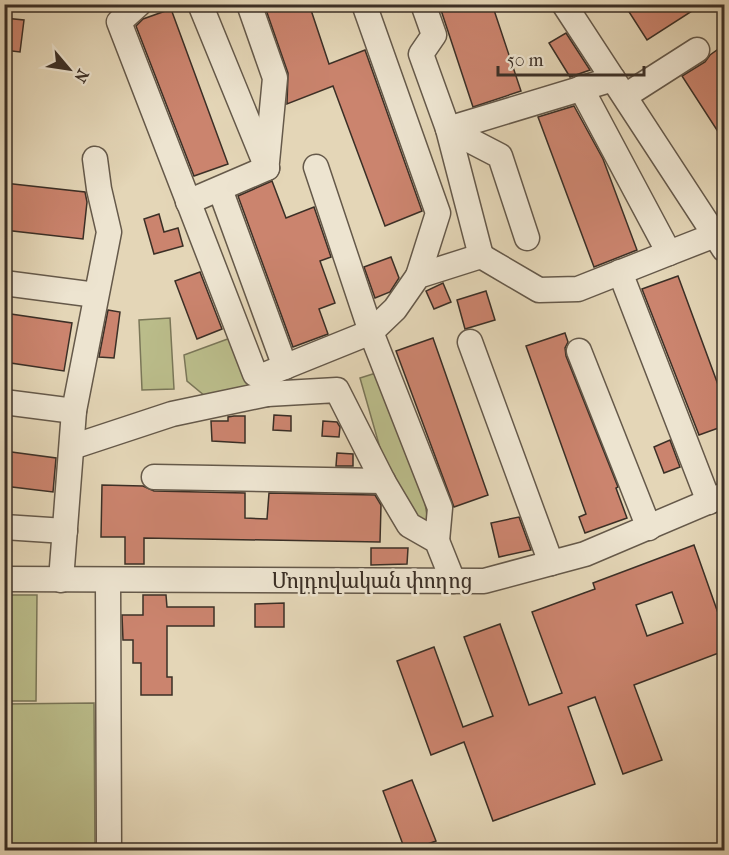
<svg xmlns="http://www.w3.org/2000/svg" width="729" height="855" viewBox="0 0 729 855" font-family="'IM FELL French Canon','Noto Serif Armenian',serif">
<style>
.green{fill:#babc8a;stroke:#7a7658;stroke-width:1.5}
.building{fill:#cb846e;stroke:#3b2f26;stroke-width:1.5;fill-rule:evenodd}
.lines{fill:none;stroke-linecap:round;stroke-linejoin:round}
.minor-casing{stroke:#65594a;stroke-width:27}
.minor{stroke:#ede4d0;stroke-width:24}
.labels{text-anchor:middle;stroke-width:5;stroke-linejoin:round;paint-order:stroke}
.street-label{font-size:21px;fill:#3b2f26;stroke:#ede4d0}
</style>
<rect width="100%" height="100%" fill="#e4d6b7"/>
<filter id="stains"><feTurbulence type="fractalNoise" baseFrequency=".00333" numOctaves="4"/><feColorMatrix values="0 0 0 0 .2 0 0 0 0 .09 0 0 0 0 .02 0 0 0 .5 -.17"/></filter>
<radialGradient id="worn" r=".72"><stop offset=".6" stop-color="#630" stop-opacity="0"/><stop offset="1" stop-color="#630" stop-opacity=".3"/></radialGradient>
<g class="green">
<polygon points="170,318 174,389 142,390 139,320"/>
<polygon points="233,337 254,395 205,396 187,381 184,355"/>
<polygon points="376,373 424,497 428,522 420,524 382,455 360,378"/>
<polygon points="5,595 37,595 36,701 5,701"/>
<polygon points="94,703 95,850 5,850 5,704"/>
</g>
<g class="building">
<polygon points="264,4 309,4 329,64 365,50 422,211 385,226 333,86 287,104 288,73"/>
<polygon points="439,4 492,4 521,91 473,107"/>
<polygon points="624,4 703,4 647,40"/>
<polygon points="171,9 228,164 194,176 136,26 143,19"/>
<polygon points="4,18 24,20 20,52 4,50"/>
<polygon points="566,33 590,70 570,77 549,43"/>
<polygon points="724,45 724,141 682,76 705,62 710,55"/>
<polygon points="574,106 603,159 637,250 594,267 538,117"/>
<polygon points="272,181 286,218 314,207 331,257 320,261 335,303 319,309 328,334 293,347 238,196"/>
<polygon points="4,183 85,192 87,202 83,239 4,230"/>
<polygon points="159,214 164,232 178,228 183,246 154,254 144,219"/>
<polygon points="391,257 399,278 390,292 375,298 364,267"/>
<polygon points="200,272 222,329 197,339 175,281"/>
<polygon points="678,276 724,401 724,426 699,435 642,289"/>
<polygon points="443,283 451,302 434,309 426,291"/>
<polygon points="486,291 495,320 465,329 457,300"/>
<polygon points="108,310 120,312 114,358 99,357"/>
<polygon points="4,313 72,323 64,371 4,362"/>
<polygon points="565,333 568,342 565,348 566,356 618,487 616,488 627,518 585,533 579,517 586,514 526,346"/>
<polygon points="433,338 488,495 454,507 396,351"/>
<polygon points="274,415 291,416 291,431 273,430"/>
<polygon points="234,416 245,416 245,443 212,441 211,421 228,421 228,417"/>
<polygon points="323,421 337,422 340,427 339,437 322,436"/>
<polygon points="670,440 680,467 664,473 654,447"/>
<polygon points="4,451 56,458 53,492 4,486"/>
<polygon points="337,453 353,454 353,466 336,466"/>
<polygon points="102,485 143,486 154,491 245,493 245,518 267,519 269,493 375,495 381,505 380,542 144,538 144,564 125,564 125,537 101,537"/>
<polygon points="519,517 531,550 499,557 491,523"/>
<path d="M694 545 724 630V651L634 685 662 760 623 774 595 697 568 707 595 784 493 821 464 742 431 755 397 661 434 647 463 727 493 716 464 637 500 624 529 705 562 693 532 612 595 589 593 583ZM672 592 683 623 647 636 636 605Z"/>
<polygon points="371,548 408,548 407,564 371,565"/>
<polygon points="143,595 166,595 167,607 214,607 214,626 167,626 167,677 172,677 172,695 141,695 141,663 133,663 133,640 123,640 122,615 143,615"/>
<polygon points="284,603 284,627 255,627 255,604"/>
<polygon points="412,780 436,841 411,850 405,850 383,791"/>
</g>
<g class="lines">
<g class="minor-casing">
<g id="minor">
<polyline points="139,4 119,22 255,374 262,376"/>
<polyline points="200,4 267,168"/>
<polyline points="249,4 275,78 267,162"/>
<polyline points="364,4 438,213 418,276"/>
<polyline points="423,4 434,35 421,54 448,129 500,156 527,238"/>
<polyline points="564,4 724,249"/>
<polyline points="581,88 669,253 715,235"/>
<polyline points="625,96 697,50"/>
<polyline points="316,167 371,332 440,508 437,541"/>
<polyline points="224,200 285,367"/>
<polyline points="188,202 267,168"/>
<polyline points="481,256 448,129 613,79"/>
<polyline points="620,272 709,502"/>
<polyline points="4,283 96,295"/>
<polyline points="470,342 551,563"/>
<polyline points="579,351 649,528"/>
<polyline points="267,394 337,390 383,481 409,525 437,541 453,581"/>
<polyline points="4,402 74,411"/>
<polyline points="72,447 172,414 267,394 262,376 371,332 395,309 418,276 481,256 539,290 578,289 669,253"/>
<polyline points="154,477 383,481"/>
<polyline points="4,527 65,531"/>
<polyline points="4,579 484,581 585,554 724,495"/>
<polyline points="61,580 74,411 109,232 99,189 95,159"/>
<polyline points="108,581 109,850"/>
</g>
</g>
<use href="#minor" class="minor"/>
</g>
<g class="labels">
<g class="street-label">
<text x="372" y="588">Մոլդովական փողոց</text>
</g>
</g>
<rect width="729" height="855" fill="none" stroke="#e4d6b7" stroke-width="24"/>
<rect x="6" y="6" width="717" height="843" fill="none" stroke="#3b2f26" stroke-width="3"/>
<rect x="12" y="12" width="705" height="831" fill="none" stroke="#3b2f26" stroke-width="1.5"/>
<g transform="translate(69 69) rotate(119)" stroke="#ede4d0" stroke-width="4.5" paint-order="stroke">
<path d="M0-4.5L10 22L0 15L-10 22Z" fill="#3b2f26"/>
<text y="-9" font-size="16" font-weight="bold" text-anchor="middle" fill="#3b2f26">N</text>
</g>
<path d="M498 66v9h146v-9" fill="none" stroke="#3b2f26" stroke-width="3"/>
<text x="507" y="66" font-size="18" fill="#3b2f26" stroke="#ede4d0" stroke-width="4.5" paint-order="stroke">50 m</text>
<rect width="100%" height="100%" filter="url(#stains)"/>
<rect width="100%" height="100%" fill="url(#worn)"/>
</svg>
